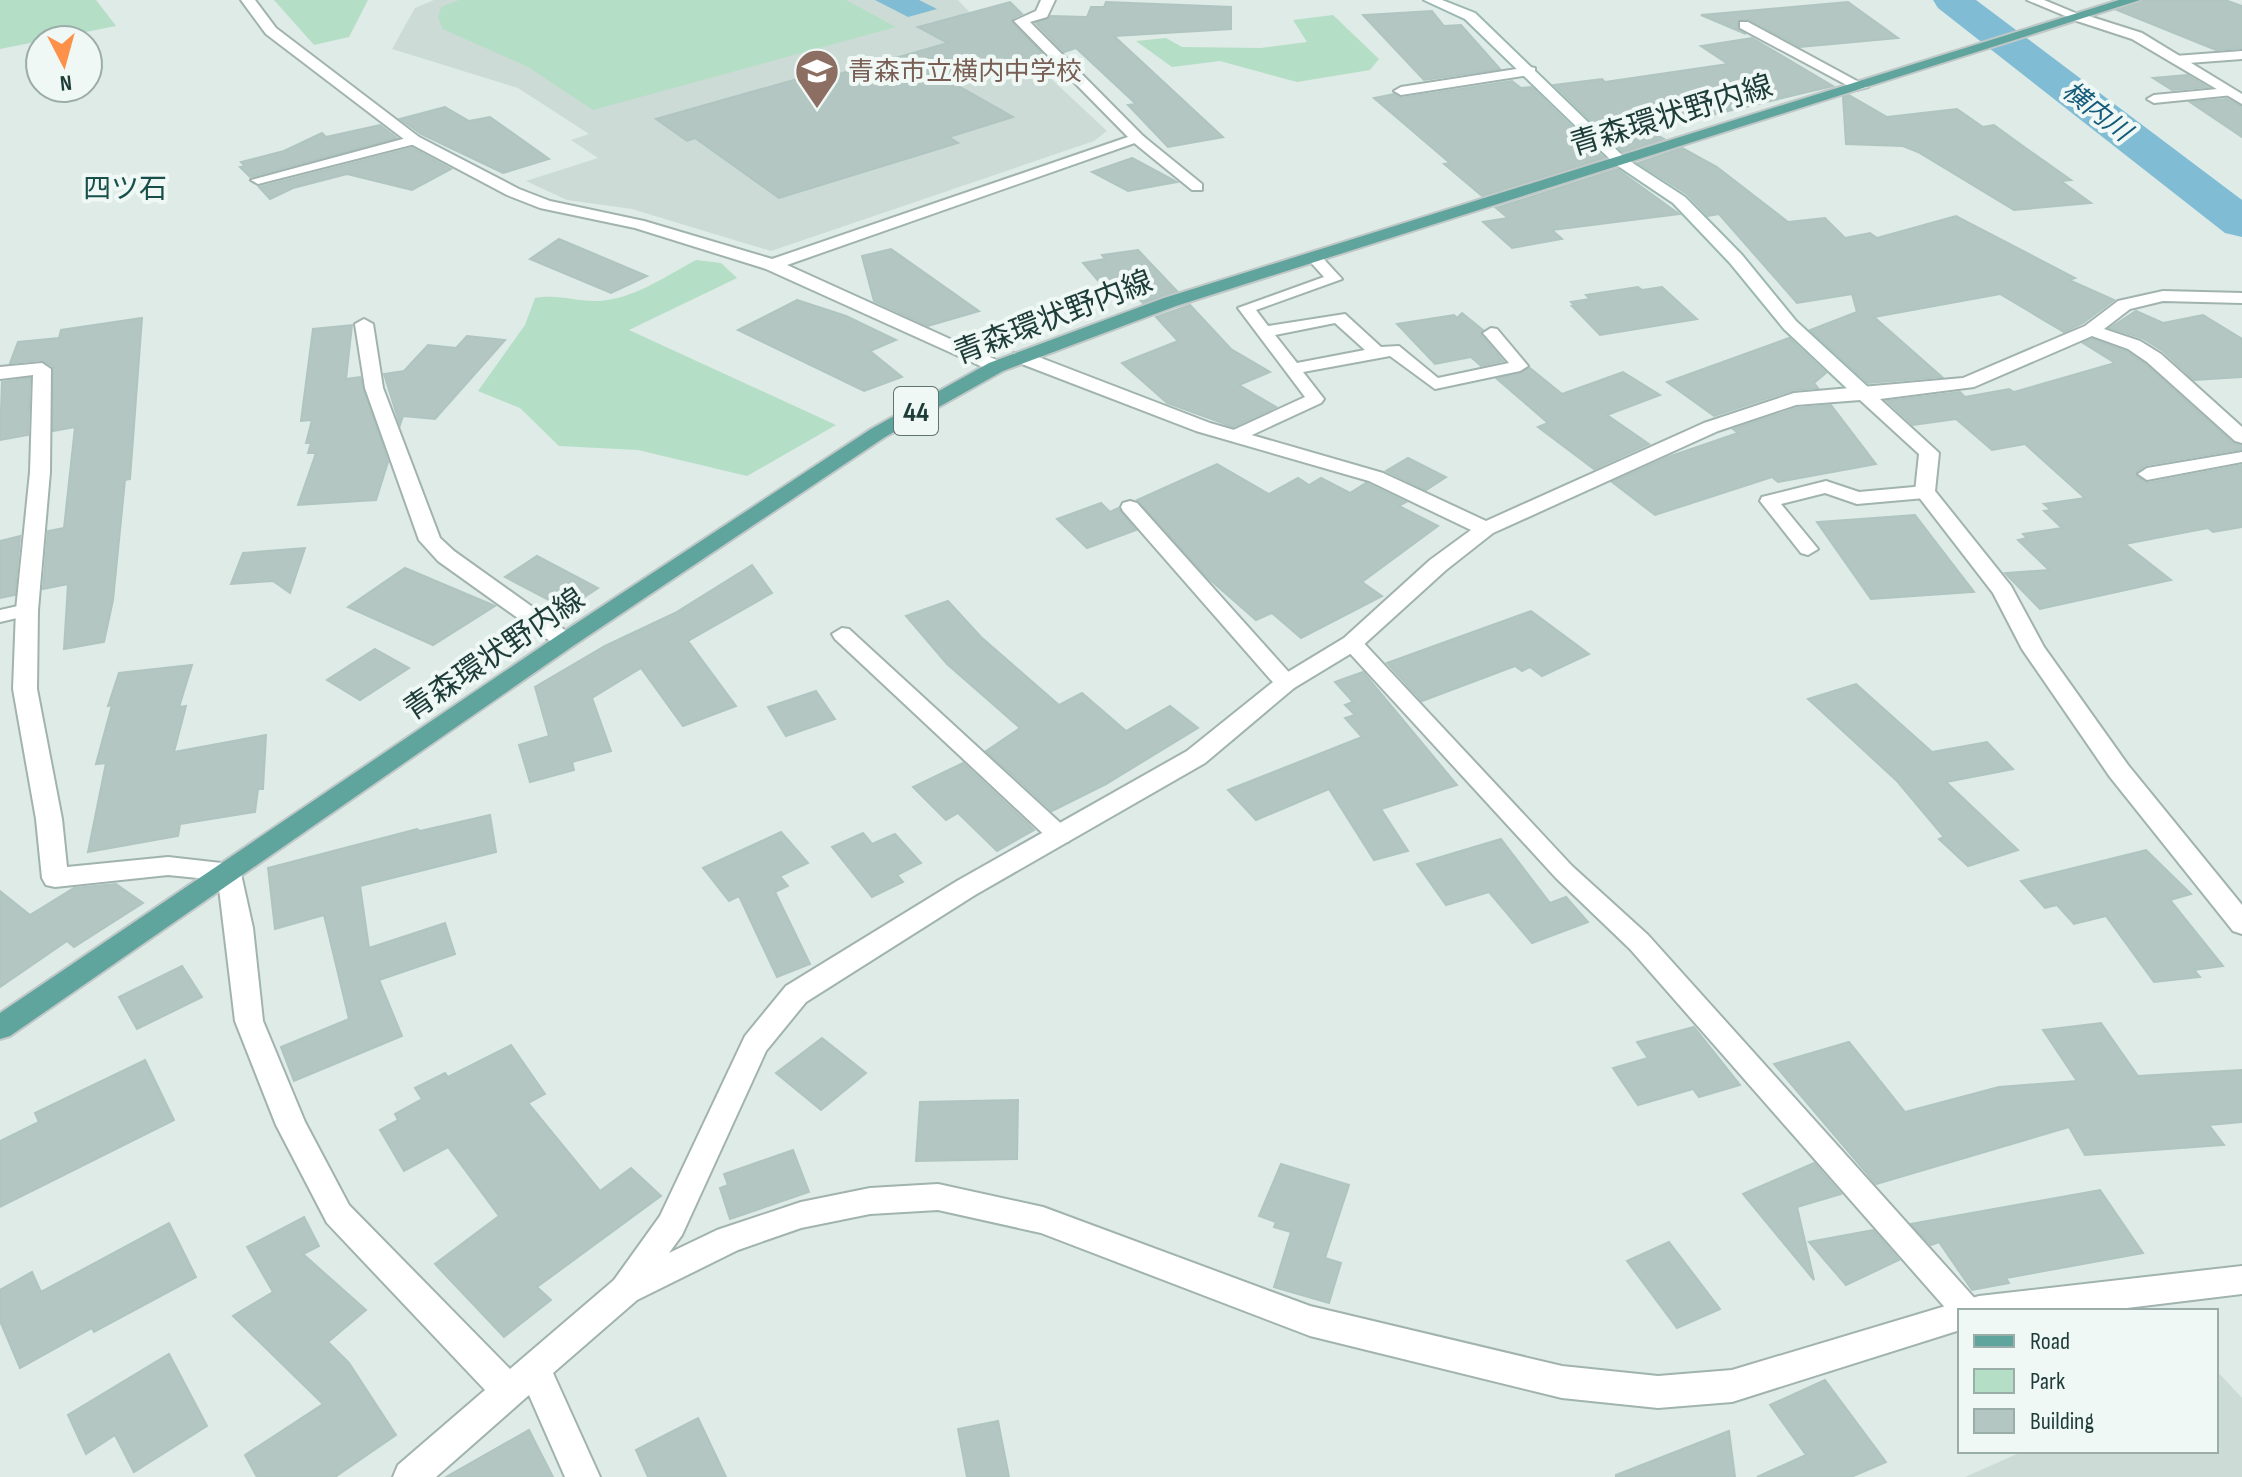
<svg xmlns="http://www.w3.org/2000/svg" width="2242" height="1477" viewBox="0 0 2242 1477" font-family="'Sofia Sans Condensed','Noto Sans JP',sans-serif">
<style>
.built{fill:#ccdbd6}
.green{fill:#b5dec6}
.water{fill:#81bcd5}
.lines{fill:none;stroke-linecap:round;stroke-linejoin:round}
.river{fill:#81bcd5;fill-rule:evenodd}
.building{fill:#b3c6c1;stroke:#b0c5c0;stroke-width:2}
.lane-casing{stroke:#a1b3af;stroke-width:4}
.street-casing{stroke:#a1b3af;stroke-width:4}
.secondary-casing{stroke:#9cb8b2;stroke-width:4}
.primary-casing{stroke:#c0c8c7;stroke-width:4}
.lane{fill:#fff;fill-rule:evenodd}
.street{fill:#fff;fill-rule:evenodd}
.secondary{fill:#fff;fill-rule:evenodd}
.primary{fill:#5fa49d;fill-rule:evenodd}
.labels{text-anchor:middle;stroke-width:8;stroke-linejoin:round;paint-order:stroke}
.far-education-label{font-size:26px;fill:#785e54;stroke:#eff8f4;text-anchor:start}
.far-water-label{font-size:26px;font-style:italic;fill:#145b7c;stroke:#eff8f4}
.far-quarter-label{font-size:28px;fill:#194f4a;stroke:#eff8f4}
.shield{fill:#eff8f4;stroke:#5d7470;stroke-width:2}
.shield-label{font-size:28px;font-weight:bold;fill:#1e3c38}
.street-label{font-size:30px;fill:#1e3c38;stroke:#eff8f4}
</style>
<rect width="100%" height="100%" fill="#deebe7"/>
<g class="built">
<polygon points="434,0 958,0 978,21 1012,42 1107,131 1094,141 771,251 632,209 567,200 526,181 598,158 571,140 589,134 518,88 392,49 415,8"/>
<polygon points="2216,1370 2242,1398 2242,1477 1965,1477 2024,1451 2216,1451"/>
</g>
<g class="green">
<polygon points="0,0 96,0 116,26 0,49"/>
<polygon points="274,0 368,0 349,37 314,45"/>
<polygon points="459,0 846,0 896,27 593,110 528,67 443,29 438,18 441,7"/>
<polygon points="1333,15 1379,59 1370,70 1297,82 1220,61 1172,67 1136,41 1166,38 1182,47 1261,48 1307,42 1293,20"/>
<path d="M696 260 721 263 737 278 629 330 836 425 747 476 638 450 559 446 520 408 478 391 525 325 535 298C561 294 575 302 598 301 634 299 664 277 696 260Z"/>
</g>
<polygon class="water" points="875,0 919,0 937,9 908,17"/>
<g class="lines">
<polygon class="river" points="1933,0 1976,0 2242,200 2242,237 2225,233 1938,8"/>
</g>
<g class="building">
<polygon points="2143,0 2225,0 2242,6 2242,48 2216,50 2117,10"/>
<polygon points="1010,2 1022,14 1013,18 1012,23 1046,57 955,84 1013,117 949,137 958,143 779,198 695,138 687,141 656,119 797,79 804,84 948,43 918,27"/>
<polygon points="1106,2 1231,7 1231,29 1114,36 1223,137 1168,147 1128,105 1136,104 1076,48 1064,52 1036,23 1051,16 1087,17 1091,7 1104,7"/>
<polygon points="1848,2 1898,38 1800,47 1749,19 1737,22 1739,31 1746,34 1701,15"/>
<polygon points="1432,11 1444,26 1461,25 1500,69 1424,80 1363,15"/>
<polygon points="1752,38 1833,86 1648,130 1664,139 1623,152 1554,85 1602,79 1605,82 1728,64 1701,46"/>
<polygon points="2187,75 2207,87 2172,90 2153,78"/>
<polygon points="1512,81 1521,88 1531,87 1604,158 1482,196 1444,164 1450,163 1374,98 1394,94 1401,98"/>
<polygon points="1849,95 1887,117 1957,109 1983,127 1994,125 2027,149 2071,180 2061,181 2091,203 2014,210 1918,152 1903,146 1846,144 1843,97"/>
<polygon points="2227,99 2242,107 2242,137 2190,102"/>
<polygon points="445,107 469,121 490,117 549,159 503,173 421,134 400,119"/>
<polygon points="380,125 397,138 250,177 240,167 245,166 241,162 284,151 322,133 326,137"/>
<polygon points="412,148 451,169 412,190 347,174 293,188 270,199 259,187"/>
<polygon points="1682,148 1717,167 1788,222 1825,218 1845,238 1870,233 1877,238 1956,216 2075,278 2069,280 2114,300 2083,323 2064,332 2000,294 1874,317 1942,377 1868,383 1810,330 1857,312 1852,294 1797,303 1719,214 1708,216 1687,194 1638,163"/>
<polygon points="1132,158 1177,182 1128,191 1092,172"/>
<polygon points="1617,169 1679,214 1552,230 1562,239 1512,248 1483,222 1508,218 1496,208"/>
<polygon points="559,239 647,276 611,293 530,259"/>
<polygon points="891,249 979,311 928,326 874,301 862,256"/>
<polygon points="1138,250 1177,291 1143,303 1133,292 1113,298 1083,263 1105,259 1102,255"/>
<polygon points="1638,287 1642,290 1662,287 1697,319 1600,335 1572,306 1575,306 1571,302 1590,299 1586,295"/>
<polygon points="797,300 846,316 896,340 870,351 902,377 864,391 738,330"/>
<polygon points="1190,305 1231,349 1270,372 1239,385 1276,407 1233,427 1167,403 1122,363 1178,341 1156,317"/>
<polygon points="2136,311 2163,323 2203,315 2242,339 2242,377 2194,380 2163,351 2142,338 2110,328"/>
<polygon points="1462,313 1483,330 1481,335 1503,361 1481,366 1471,357 1435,364 1397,324 1454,315 1457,318"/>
<polygon points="142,318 130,479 125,480 113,600 104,642 64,649 68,584 43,589 48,531 64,528 75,427 53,431 53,366 42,360 10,363 18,342 59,338 61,330"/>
<polygon points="352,325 346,379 360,377 388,462 376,500 298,505 316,453 308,453 311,443 306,443 312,420 301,421 313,329"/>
<polygon points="467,336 505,340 435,419 403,416 400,425 384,374 404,371 428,345 456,348"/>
<polygon points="1789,338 1826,373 1814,383 1818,388 1793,390 1714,416 1667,382"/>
<polygon points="2092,339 2127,352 2145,364 2233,443 2242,446 2242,449 2146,465 2136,472 2136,476 2148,483 2242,465 2242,527 2213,532 2208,528 2125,544 2171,580 2040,609 2005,573 2049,570 2018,540 2027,538 2023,534 2062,528 2044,511 2051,510 2044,504 2085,498 2025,444 1992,450 1956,419 1913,425 1887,401 1960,392 1965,397 2009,389 2014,392 2115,363 2083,343"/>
<polygon points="1530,368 1562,394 1623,372 1660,395 1607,415 1649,444 1594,469 1538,427 1548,423 1497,379"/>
<polygon points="30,378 28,435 0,440 2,382"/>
<polygon points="1831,405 1876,464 1778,482 1772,477 1655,515 1612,482 1668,457 1738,433 1733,429 1797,408"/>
<polygon points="1408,458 1446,477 1426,490 1386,471"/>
<polygon points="1217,464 1269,494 1298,478 1309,485 1321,478 1350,493 1366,483 1406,502 1399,506 1438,526 1362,582 1382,596 1301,638 1272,613 1256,620 1208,578 1137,500"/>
<polygon points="1101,503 1110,512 1118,508 1136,530 1087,548 1057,519"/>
<polygon points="1915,515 1974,592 1871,599 1817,522"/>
<polygon points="20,536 15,595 0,598 0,541"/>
<polygon points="305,548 290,593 273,581 231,584 243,553"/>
<polygon points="537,556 598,588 566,609 505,577"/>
<polygon points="752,565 772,593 688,641 736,706 683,726 641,668 592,698 611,751 572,762 574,770 530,782 519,745 549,736 535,687 605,646 675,613"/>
<polygon points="405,568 495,606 433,645 348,607"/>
<polygon points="948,601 981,637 1059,705 1082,693 1126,731 1170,706 1198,728 1106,784 1052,811 986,751 1020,728 947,664 906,616"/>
<polygon points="1531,611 1589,654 1542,676 1530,667 1522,671 1515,666 1422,701 1387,663"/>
<polygon points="375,649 409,668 360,700 327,680"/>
<polygon points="192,665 179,707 186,706 174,752 266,735 263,789 258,789 255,812 180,824 178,836 88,852 106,763 96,764 112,705 108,706 119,673"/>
<polygon points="1363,672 1457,785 1381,809 1408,851 1374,860 1329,789 1256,820 1228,790 1362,737 1345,718 1355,715 1345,705 1353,702 1335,682"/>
<polygon points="1856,684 1932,752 1987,742 2013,769 1946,782 2018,850 1968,866 1939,839 1944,837 1897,781 1808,699"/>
<polygon points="816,691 835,719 786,736 768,707"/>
<polygon points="963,763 1027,823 1034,830 997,851 958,813 946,820 913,787"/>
<polygon points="490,815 496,852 360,886 369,948 445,923 455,954 379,980 402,1036 294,1081 281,1047 349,1019 324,915 275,929 268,868 417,829 420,831"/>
<polygon points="781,832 808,863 780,876 788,886 775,892 810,964 777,977 739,896 729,901 703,868"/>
<polygon points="863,833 872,844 895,834 921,863 897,875 903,882 872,897 832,847"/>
<polygon points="1501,839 1550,903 1566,897 1588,922 1532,943 1489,892 1446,905 1417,864"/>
<polygon points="2146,850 2191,894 2170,900 2223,966 2194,970 2200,977 2154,982 2106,916 2074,924 2057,905 2045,908 2021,881"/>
<polygon points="116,884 143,903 74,947 67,941 0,987 0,891 30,915 74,888"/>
<polygon points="182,966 202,997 137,1029 119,997"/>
<polygon points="2101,1023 2138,1076 2242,1070 2242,1122 2209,1125 2224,1145 2085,1155 2069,1127 1876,1184 1774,1064 1849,1042 1905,1112 1999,1087 2077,1081 2043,1030"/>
<polygon points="1694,1027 1740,1085 1699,1097 1693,1089 1638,1105 1613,1068 1648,1058 1637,1042"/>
<polygon points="822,1038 866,1073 821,1110 776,1073"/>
<polygon points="511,1045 545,1094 528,1103 600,1191 631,1168 661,1196 537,1287 551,1300 504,1337 435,1264 499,1216 448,1147 404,1171 380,1130 398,1120 395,1114 422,1099 415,1088 445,1073 448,1077"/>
<polygon points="145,1060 174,1120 0,1207 0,1141 39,1122 35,1113"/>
<polygon points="1018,1100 1017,1159 916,1161 920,1102"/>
<polygon points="793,1150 809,1192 730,1219 720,1188 728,1185 724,1174"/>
<polygon points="1814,1163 1841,1194 1797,1207 1814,1280 1743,1194"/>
<polygon points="1281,1164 1349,1185 1325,1258 1341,1263 1329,1303 1274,1287 1291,1232 1274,1227 1276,1222 1259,1216"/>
<polygon points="2100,1190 2143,1253 2006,1278 2009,1283 1972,1290 1939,1242 1931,1245 1911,1224"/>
<polygon points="304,1217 319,1246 303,1254 366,1310 328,1342 349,1363 396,1435 335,1477 257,1477 245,1455 323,1404 233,1316 273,1292 247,1247"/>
<polygon points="169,1223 196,1277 94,1332 92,1328 20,1368 0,1321 0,1290 32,1272 41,1292"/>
<polygon points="1873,1230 1899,1260 1846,1285 1809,1242"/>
<polygon points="1669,1242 1720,1309 1677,1328 1627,1261"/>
<polygon points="169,1354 207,1426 134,1472 115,1435 86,1454 68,1415"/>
<polygon points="1825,1380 1886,1462 1851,1477 1757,1477 1806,1455 1770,1405"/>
<polygon points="698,1418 726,1477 648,1477 636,1450"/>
<polygon points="998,1421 1009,1477 967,1477 958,1429"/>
<polygon points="529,1430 553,1477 446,1477"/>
<polygon points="1729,1431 1735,1477 1616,1477 1616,1475"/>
</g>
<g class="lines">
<g class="lane-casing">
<g id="lane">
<polygon points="2027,0 2044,0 2085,17 2075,20"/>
<polygon points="1740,22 1748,22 1868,87 1856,90 1740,28"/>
<polygon points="2242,51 2242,59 2175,64 2169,60 2175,56"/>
<polygon points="1530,67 1535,68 1535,74 1401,95 1394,91 1401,87"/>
<polygon points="2228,88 2235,92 2233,95 2154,103 2147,99 2154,95"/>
<polygon points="414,136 419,137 419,143 258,184 251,180"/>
<polygon points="1133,136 1143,136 1202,184 1202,190 1192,190 1133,142"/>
<path d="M1309 254H1319L1342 279 1256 310 1268 326 1345 314 1381 347 1399 346 1438 378 1509 363 1483 333 1491 328 1497 329 1528 366 1520 371 1435 389 1390 356 1303 372 1324 399 1321 403 1241 440H1229V432L1305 397 1238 308 1324 277 1306 257ZM1335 323 1365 350 1297 363 1275 335Z"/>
<polygon points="2242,452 2242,462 2147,480 2138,474 2147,468"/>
<polygon points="1826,481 1859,492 1925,486 1934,492 1925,498 1857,504 1825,493 1781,504 1818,549 1808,555 1801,553 1760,501 1762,497"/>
<polygon points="1130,501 1137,503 1294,678 1297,683 1294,688 1278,688 1123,511 1121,507 1123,503"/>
<polygon points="27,604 37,610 34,614 0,622 0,610"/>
<polygon points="842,628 849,629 1068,830 1072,836 1068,842 1052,842 835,639 832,634"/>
<polygon points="1352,636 1359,638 1572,866 1648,935 1978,1302 1982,1311 1960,1311 1960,1322 1956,1320 1630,949 1556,878 1345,648 1342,643"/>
</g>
</g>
<g class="street-casing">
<g id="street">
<polygon points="241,0 255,0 276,28 419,137 519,189 550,201 644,221 772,259 1128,137 1014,21 1036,11 1041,0 1055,0 1047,17 1030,22 1146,139 787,265 1003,363 1003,371 996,373 766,269 635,228 540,208 507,195 409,143 266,34"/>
<polygon points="2079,13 2142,33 2242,94 2242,104 2132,39 2074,20 2072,17"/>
<polygon points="2163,291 2242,293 2242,303 2163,301 2130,309 2104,329 2140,341 2161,354 2242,427 2242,443 2235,441 2147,362 2128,349 2092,336 1974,387 1880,399 1939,453 1935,491 2011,586 2044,647 2128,765 2242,905 2242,934 2233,931 2110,777 2022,649 1993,593 1915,492 1919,454 1860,400 1796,405 1718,431 1493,533 1446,570 1360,648 1294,688 1205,763 975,895 806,1002 766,1051 682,1235 669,1253 717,1230 801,1202 870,1188 938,1184 1043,1207 1310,1306 1562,1366 1658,1376 1732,1370 1979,1296 2242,1266 2242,1294 2102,1311 1960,1311 1960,1330 1732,1402 1658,1408 1562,1398 1310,1336 1041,1233 938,1210 870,1214 801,1228 738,1250 637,1300 553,1373 600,1477 565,1477 529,1395 436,1477 393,1477 398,1465 485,1390 327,1223 276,1125 235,1021 218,880 168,875 55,887 46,885 42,878 36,819 13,689 16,610 30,472 33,375 0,379 0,367 42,363 51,369 50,472 38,610 37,689 62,819 67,867 168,857 239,865 253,928 263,1021 305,1122 349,1205 510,1369 614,1280 660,1216 745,1036 786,986 957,881 1187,751 1278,678 1344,638 1430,560 1471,530 1369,481 1196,431 1014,361 1014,353 1028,353 1210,423 1383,473 1486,521 1704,423 1794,393 1963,378 2085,326 2118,301"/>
<polygon points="364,319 373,324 383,388 440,538 454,551 573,636 576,641 573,646 557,646 438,561 419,540 365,388 355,324"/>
</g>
</g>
<g class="secondary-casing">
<polygon id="secondary" points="1424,0 1442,0 1475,13 1625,158 1685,197 1742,255 1796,321 1869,388 1869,396 1855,396 1784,329 1730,263 1673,203 1615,164 1465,19"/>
</g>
<g class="primary-casing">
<polygon id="primary" points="2119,0 2140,0 1176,306 1003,371 885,437 573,646 10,1036 0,1039 0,1013 557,636 871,429 989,363 1164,298"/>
</g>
<use href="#lane" class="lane"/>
<use href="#street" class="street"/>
<use href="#secondary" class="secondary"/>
<use href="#primary" class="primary"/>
</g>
<defs>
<g id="school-pin" transform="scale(2.3)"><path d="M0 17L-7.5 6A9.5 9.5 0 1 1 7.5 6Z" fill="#8d6e63" stroke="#eff8f4"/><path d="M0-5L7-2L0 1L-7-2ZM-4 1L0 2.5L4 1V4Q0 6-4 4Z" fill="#fff"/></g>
</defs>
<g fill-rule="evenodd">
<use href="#school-pin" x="817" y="71"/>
</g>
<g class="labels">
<g class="far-education-label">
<text x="848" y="80">青森市立横内中学校</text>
</g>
<g class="far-water-label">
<text transform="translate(2097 111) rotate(38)" y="9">横内川</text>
</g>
<g class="far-quarter-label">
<text x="125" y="198">四ツ石</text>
</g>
<rect class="shield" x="894" y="387" width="44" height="48" rx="6"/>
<g class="shield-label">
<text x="916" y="421">44</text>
</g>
<g class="street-label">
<text transform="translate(1671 115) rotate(-17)" y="10">青森環状野内線</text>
<text transform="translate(1053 317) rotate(-21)" y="10">青森環状野内線</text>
<text transform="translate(494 654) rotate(-34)" y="10">青森環状野内線</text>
</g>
</g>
<rect x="1958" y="1309" width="260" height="144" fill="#eff8f4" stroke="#9bada9" stroke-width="2"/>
<rect x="1974" y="1335" width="40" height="12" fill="#5fa49d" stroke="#9bada9" stroke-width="2"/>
<text x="2030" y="1349" font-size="24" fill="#1e3c38">Road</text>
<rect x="1974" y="1369" width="40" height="24" fill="#b5dec6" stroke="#9bada9" stroke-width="2"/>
<text x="2030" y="1389" font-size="24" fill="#1e3c38">Park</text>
<rect x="1974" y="1409" width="40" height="24" fill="#b3c6c1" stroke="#9bada9" stroke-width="2"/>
<text x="2030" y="1429" font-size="24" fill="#1e3c38">Building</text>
<g transform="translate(64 64) rotate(174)"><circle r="38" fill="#eff8f4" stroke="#9bada9" stroke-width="2"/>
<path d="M0-6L14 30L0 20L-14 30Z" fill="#fd914a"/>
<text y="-12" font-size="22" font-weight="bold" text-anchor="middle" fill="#1e3c38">N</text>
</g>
</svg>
